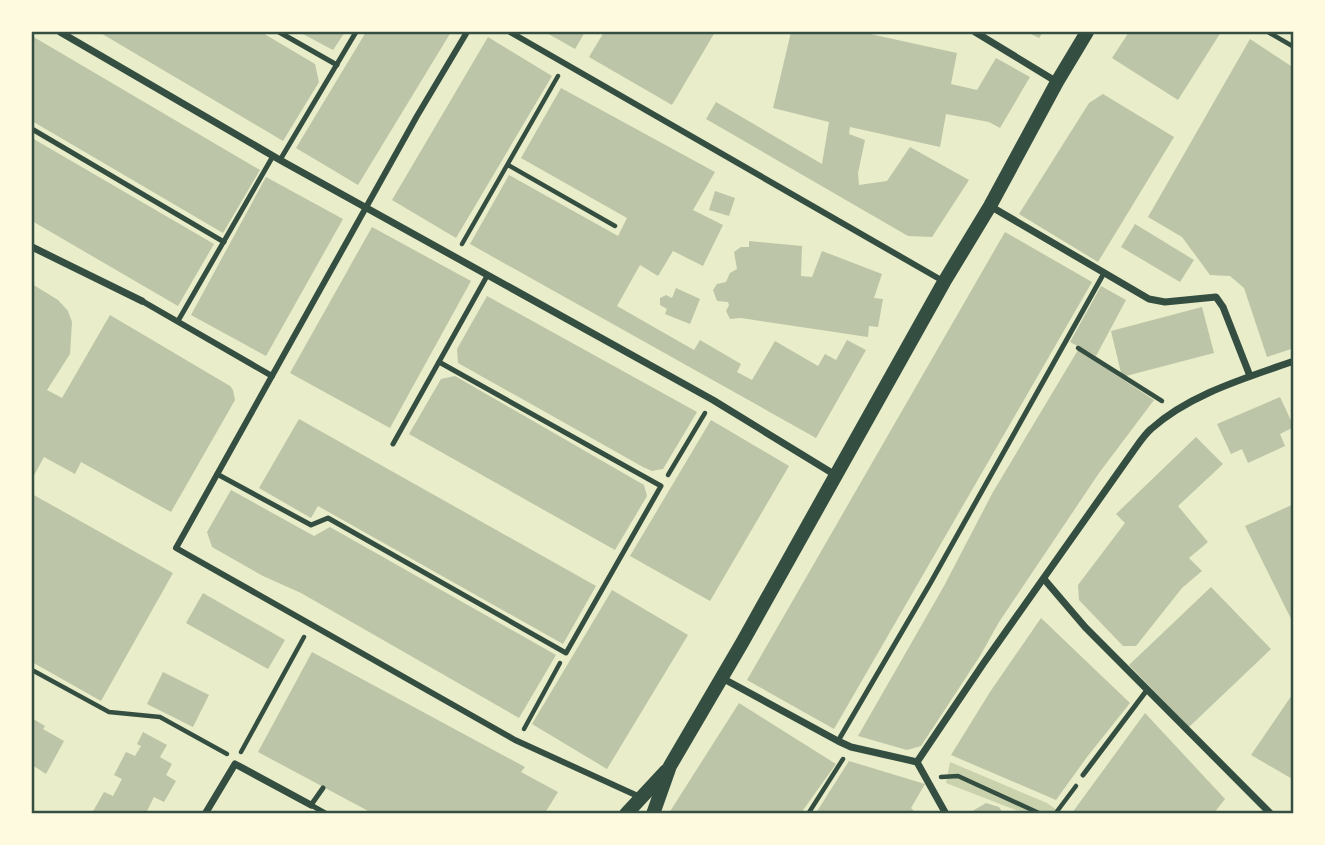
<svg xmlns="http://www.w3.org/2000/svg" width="1325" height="845" viewBox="0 0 1325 845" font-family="'Source Sans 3',sans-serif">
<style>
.green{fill:#cad2ad}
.building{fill:#bcc5a7}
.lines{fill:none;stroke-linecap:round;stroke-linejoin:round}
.path{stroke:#344e41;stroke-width:4.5}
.service{stroke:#344e41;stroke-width:5}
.pedestrian{stroke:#344e41;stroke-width:6}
.minor{stroke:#344e41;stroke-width:7}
.secondary{stroke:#344e41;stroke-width:14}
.neatline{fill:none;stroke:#344e41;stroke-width:2.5}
</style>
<rect width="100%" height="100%" fill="#e9edc9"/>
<polygon class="green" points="950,762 1047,803 1061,813 1023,813 946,783"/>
<g class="building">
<polygon points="99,32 261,32 315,64 319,82 283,141"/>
<polygon points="299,32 345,32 333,50"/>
<polygon points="366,32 451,32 358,185 296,148"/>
<polygon points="545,32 585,32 575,49"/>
<polygon points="604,32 715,32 672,105 589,57"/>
<polygon points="791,32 861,32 957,53 951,84 977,90 996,58 1030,77 1000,128 989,122 946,114 940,147 850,127 849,134 865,140 858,173 859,185 887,181 910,147 969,180 932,237 908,236 706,119 716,102 822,164 829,122 773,108"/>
<polygon points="1027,32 1043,32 1039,38"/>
<polygon points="1129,32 1221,32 1178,100 1112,58"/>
<polygon points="32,36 260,170 223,233 32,121"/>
<polygon points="488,37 552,76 456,238 392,200"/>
<polygon points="1250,39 1294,68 1294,348 1267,357 1244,288 1230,276 1210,275 1182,237 1148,217"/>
<polygon points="561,88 715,172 693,210 723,225 703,266 673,251 658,276 640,265 617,306 694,350 700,340 741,364 737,372 752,380 775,341 818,366 825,354 836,360 847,340 866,350 816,438 470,244 509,175 618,236 627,218 521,158"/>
<polygon points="1103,94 1174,137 1098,262 1019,214 1089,103"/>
<polygon points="32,138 214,244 178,306 32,221"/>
<polygon points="266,177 343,219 266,356 191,315"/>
<polygon points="715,191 735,198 729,216 709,210"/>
<polygon points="1135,224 1194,260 1180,282 1121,247"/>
<polygon points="372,227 471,281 390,428 290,373"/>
<polygon points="1005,232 1092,282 834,729 747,680"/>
<polygon points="749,241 802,246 801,276 812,277 822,251 882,274 874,298 883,299 878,327 869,326 868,337 741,318 730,319 726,311 729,305 728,302 717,301 713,290 717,284 726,282 730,273 737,269 734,252 741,247 749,247"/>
<polygon points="32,284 58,300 68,311 72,322 70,354 47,390 62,398 110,315 230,386 233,390 235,400 171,512 81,462 75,474 44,457 32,479"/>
<polygon points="1101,286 1126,300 1096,356 1070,342"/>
<polygon points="676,288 700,299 690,324 665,314 667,309 660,305 660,298 666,295 672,298"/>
<polygon points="487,296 697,412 663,469 652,471 643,467 458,363 457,349"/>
<polygon points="1202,307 1214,353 1122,377 1111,331"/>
<polygon points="1078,350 1154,400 1099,473 999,622 980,656 921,746 907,750 858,736 944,586 993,492"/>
<polygon points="455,376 644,485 647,496 615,550 409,434 441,379"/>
<polygon points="1280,397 1294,427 1280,434 1285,446 1248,463 1242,449 1231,454 1217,424"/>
<polygon points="299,419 596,586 563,644 318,506 311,518 259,488"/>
<polygon points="711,420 789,466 710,601 630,556"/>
<polygon points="1196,437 1223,464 1178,506 1208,542 1189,558 1202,571 1182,588 1136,646 1123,646 1079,600 1078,585 1125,523 1116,514"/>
<polygon points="231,490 314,536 330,527 556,655 519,718 301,593 263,576 212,547 207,532"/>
<polygon points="32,494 173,573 101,701 32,662"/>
<polygon points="1294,504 1294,625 1245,526"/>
<polygon points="1211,587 1271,649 1189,727 1129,665"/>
<polygon points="612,590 688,635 607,769 532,724"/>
<polygon points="203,593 285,640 268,669 186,623"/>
<polygon points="1041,618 1130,703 1087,757 1056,800 951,755 990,692"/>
<polygon points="312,652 525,767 521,772 558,792 545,813 372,813 258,752"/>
<polygon points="163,672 209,695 193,727 147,704"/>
<polygon points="1294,692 1294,780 1251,755"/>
<polygon points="739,703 836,764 801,813 669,813"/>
<polygon points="1145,713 1225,799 1214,813 1072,813"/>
<polygon points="35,720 45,726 43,729 64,741 46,774 32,765 32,722"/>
<polygon points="143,732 167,745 160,757 172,764 166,775 176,781 164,802 154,797 146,813 92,813 104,792 113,796 122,779 114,775 126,752 135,756 141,746 137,744"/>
<polygon points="849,761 925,784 911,808 916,813 816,813"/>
<polygon points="986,803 999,807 1003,813 969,813"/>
</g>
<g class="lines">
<g class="path">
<polyline points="1268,32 1294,47"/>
<polyline points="508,165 615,226"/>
<polyline points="462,244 558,76"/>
<polyline points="1078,348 1162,401"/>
<polyline points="668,475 705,413"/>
<polyline points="32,670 109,712 160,717 227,754"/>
<polyline points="524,729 560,663"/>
<polyline points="241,752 304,637"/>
<polyline points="941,777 958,776 1041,814"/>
<polyline points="808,814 843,759"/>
<polyline points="1055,814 1076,786"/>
</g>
<g class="service">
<polyline points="279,32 337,65"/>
<polyline points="32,129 224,242"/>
<polyline points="280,160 356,32"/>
<polyline points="178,321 273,156"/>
<polyline points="393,444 487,276"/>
<polyline points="217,474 311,525 328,518 566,653 661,486 439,362"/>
<polyline points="838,741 931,582 1104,273"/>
<polyline points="1083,775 1147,690"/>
<polyline points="323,788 311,805 327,814"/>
</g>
<g class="pedestrian">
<polyline points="467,32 417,116 176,548 515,740 640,797"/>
<polyline points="510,32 943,281"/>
<polyline points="142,301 272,376"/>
</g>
<g class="minor">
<polyline points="60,32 280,160 713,400 837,476"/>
<polyline points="975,32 1057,82"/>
<polyline points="990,206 1149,299 1165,302 1216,297 1223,307 1250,376"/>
<polyline points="32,247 142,301"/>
<polyline points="1044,579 1085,627 1271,814"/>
<polyline points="722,678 838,741 851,747 917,762"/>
<path d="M917 762 983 664 1134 450C1139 443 1145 434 1151 429 1190 394 1246 378 1294 361"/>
<polyline points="917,762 946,814"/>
<polyline points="205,814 235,764 311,805"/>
</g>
<g class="secondary">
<polyline points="626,814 666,771"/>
<polyline points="653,814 670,766 742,643 944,282 990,206 1057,82 1087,32"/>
</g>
</g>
<rect width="1325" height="845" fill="none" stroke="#fefae0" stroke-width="66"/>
<rect x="33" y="33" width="1259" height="779" class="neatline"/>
</svg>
